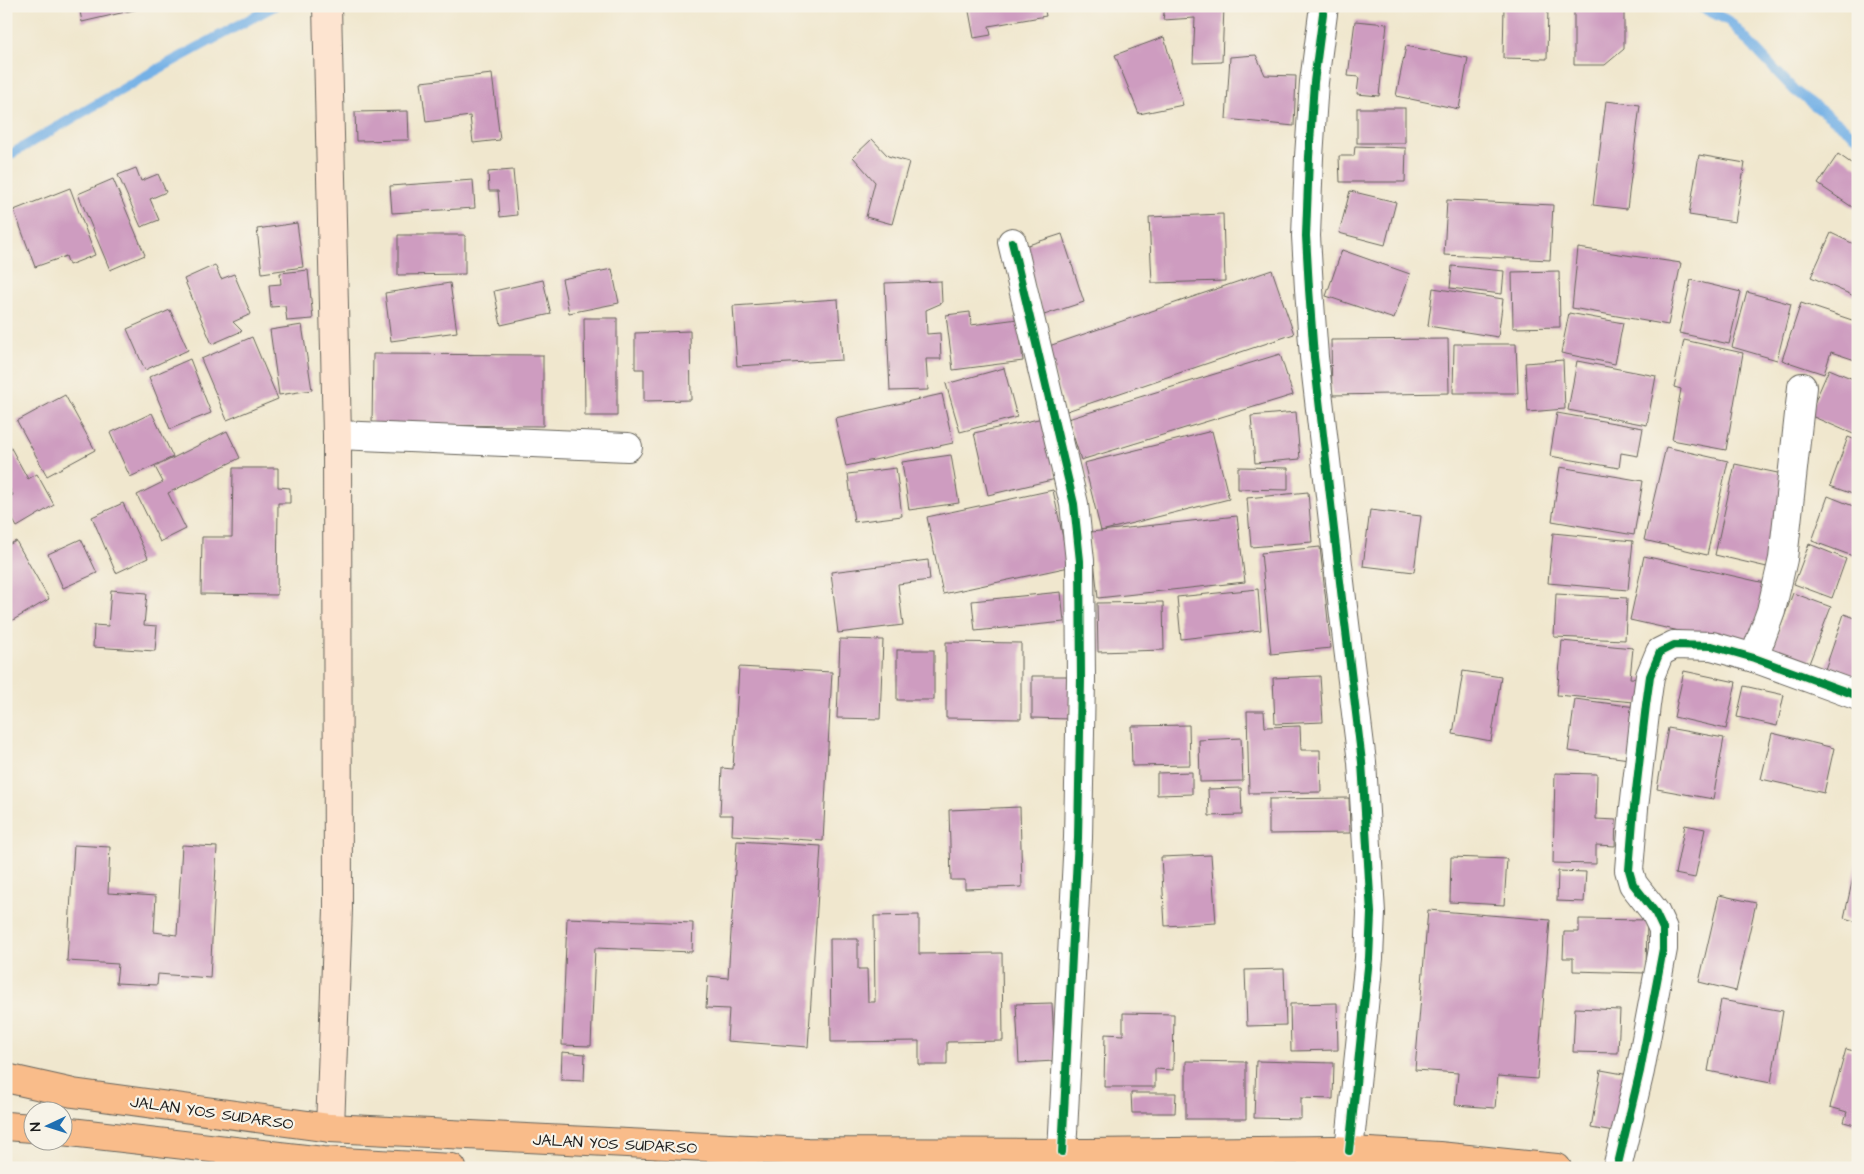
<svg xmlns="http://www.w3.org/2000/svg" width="1864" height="1174" viewBox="0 0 1864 1174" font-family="'Architects Daughter',sans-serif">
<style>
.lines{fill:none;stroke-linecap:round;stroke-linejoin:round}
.stream{stroke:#74b1e6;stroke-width:10}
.building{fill:#ce9cc0}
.street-casing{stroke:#66635a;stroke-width:30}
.secondary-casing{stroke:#66635a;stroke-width:30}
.highway-casing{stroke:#66635a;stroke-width:30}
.street{stroke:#fff;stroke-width:28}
.secondary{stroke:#fde4d0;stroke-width:28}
.highway{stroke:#f9bc8a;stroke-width:28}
.cycleway-casing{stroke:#f7f3e8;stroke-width:11}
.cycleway{stroke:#00873e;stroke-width:8}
.labels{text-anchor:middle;stroke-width:4.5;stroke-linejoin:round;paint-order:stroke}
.street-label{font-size:16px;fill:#1c1c1c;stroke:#f7f3e8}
</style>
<rect width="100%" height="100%" fill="#f7f3e8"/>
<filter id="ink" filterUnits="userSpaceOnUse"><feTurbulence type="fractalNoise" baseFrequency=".02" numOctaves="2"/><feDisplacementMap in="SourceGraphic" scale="10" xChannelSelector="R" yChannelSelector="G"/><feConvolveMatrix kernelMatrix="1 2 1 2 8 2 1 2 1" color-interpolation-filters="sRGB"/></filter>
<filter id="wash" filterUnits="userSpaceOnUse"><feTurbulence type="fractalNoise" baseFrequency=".0096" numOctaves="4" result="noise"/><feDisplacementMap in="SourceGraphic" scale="20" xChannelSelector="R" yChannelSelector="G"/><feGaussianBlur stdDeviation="1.12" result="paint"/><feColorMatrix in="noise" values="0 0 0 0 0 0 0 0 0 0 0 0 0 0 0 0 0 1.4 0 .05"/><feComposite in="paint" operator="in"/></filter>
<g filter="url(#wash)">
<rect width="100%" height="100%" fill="#f0e7ce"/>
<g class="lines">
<g class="stream">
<polyline points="1698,6 1729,21 1795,91 1858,138"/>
<polyline points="6,157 140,79 274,6"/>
</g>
</g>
<g id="blocks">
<g class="building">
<polygon points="79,6 147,6 147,7 82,22"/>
<polygon points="968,6 1044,6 1046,16 989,26 991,35 974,38"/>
<polygon points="1165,6 1224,6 1222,62 1193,63 1195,18 1163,20"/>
<polygon points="1504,6 1548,6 1547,59 1503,58"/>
<polygon points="1624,8 1624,49 1605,65 1574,65 1574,9"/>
<polygon points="1355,21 1387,24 1379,96 1357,94 1359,77 1348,76"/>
<polygon points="1164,37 1183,105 1139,114 1115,55"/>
<polygon points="1406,46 1468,58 1459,109 1396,96"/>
<polygon points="1256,55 1265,75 1296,76 1294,126 1226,119 1230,57"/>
<polygon points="492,74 500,140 473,143 470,116 426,122 421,82"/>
<polygon points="1606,101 1640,105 1627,209 1593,205"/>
<rect x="1357" y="108" width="48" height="35"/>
<polygon points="408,111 409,140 356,141 355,112"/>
<polygon points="872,139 888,156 909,162 892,224 866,217 875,182 853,157"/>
<polygon points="1355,146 1406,148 1405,182 1340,182 1339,156 1354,156"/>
<polygon points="1838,154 1858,168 1858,211 1818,184"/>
<polygon points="1699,155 1745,163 1735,222 1689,215"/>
<polygon points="136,168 141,181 158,174 166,192 150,199 159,220 141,227 118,175"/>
<polygon points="513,170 517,215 500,217 498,191 489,191 488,172"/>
<polygon points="113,179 145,255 110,270 78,194"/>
<polygon points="473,180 475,208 392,213 390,186"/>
<polygon points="70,188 95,255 69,265 66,256 35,267 14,210"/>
<polygon points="1350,191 1396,202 1385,245 1339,233"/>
<polygon points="1447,200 1553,205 1550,260 1444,255"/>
<polygon points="1223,214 1225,281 1152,283 1149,217"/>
<polygon points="297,223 303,267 262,273 257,229"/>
<polygon points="1831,233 1858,246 1858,287 1854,296 1811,277"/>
<polygon points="1062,234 1084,302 1044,315 1022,247"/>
<polygon points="398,235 465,235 465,274 398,275"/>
<polygon points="1578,248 1681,263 1668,325 1572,308"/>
<polygon points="1342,250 1410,274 1394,319 1326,296"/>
<polygon points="215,265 221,279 234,274 251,314 233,322 242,331 212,344 184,279"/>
<polygon points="1452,266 1504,271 1502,294 1450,288"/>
<polygon points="612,269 619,303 569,313 562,279"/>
<polygon points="308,270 313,319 287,321 285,306 271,307 269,285 281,284 280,273"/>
<polygon points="1272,270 1294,334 1067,411 1046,347"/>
<polygon points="1559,271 1560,327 1513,328 1512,272"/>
<polygon points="543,280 551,314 501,325 494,291"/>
<polygon points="1691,280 1741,292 1729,344 1679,333"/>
<polygon points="941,281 942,303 926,310 927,334 940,333 941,359 926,359 928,390 890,391 885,283"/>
<polygon points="450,283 457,332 391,341 385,293"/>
<polygon points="1433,288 1503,299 1498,337 1428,326"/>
<polygon points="1747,292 1791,304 1777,360 1732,347"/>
<polygon points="838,299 842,360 737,366 733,306"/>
<polygon points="1801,303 1858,322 1858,361 1831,352 1824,374 1782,360"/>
<polygon points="170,310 188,350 145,370 127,329"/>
<polygon points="970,312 971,325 1018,319 1023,361 953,370 946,315"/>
<polygon points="1569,313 1623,323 1615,364 1561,353"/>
<polygon points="584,318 617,318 617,416 585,416"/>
<polygon points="302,325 312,390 279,395 270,330"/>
<polygon points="690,331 691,400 644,401 644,369 635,369 635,333"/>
<polygon points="252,337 278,399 227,420 201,359"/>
<polygon points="1448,339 1449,393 1332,395 1331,340"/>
<polygon points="1684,340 1743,353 1726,450 1672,440 1681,389 1674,387"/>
<polygon points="1454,344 1516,344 1518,393 1453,393"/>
<polygon points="373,354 543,355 543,426 372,425"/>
<polygon points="1280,354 1293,395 1081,460 1068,419"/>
<polygon points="190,359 211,413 170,429 149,377"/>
<polygon points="1563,360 1565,409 1528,412 1525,363"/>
<polygon points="1577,361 1656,376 1647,425 1568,410"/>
<polygon points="1004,368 1017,417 960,432 946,384"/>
<polygon points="1829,369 1858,381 1858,436 1809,415"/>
<polygon points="942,394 953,443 846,466 835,418"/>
<polygon points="65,395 95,450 47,476 17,421"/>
<polygon points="1296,412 1300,459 1255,463 1251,416"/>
<polygon points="152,413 173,457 130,477 110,433"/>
<polygon points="1557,413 1643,428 1638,456 1621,453 1619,468 1550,456"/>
<polygon points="1043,418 1056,479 988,495 974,433"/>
<polygon points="227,431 240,458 168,493 186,529 160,542 137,495 163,482 155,467"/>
<polygon points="1212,431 1229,499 1101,531 1084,463"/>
<polygon points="1848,437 1858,441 1858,496 1830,486"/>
<polygon points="6,439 28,479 37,474 54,505 17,527 6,508 6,499 13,495 6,482"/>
<polygon points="1666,447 1728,461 1707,555 1644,540"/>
<polygon points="951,455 959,503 909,510 902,462"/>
<polygon points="1735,464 1787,475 1767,567 1715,555"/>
<polygon points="1238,467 1288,468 1288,490 1238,489"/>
<polygon points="1560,467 1643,481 1634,535 1552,521"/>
<polygon points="233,468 278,468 278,487 290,488 290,503 278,503 277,595 201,594 202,537 232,537"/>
<polygon points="896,468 902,516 854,522 848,474"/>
<polygon points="1053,490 1069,567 943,594 927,517"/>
<polygon points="1308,492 1312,542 1251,547 1247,498"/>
<polygon points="1828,496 1858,508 1858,558 1812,541"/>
<polygon points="123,503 148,558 116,573 92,517"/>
<polygon points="1370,510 1421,516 1414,572 1363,566"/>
<polygon points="1237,516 1245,582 1098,598 1091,532"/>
<polygon points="1553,533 1633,541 1628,590 1548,583"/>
<polygon points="81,539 97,573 63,588 48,554"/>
<polygon points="16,541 49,599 8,623 6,619 6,546"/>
<polygon points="1809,544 1846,559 1832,598 1794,584"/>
<polygon points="1320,547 1331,648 1271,654 1261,553"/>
<polygon points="1644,556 1765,583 1751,647 1630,620"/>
<polygon points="928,560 930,580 898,584 903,625 838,633 831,572"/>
<polygon points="1258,589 1261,630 1181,639 1177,597"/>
<polygon points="111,590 147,593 144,625 157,626 155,651 93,647 94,625 108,626"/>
<polygon points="1061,592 1064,622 975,631 972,601"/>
<polygon points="1793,593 1831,607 1808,666 1771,652"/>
<polygon points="1556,594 1627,598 1625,640 1554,637"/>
<polygon points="1163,602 1164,650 1098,652 1097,603"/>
<polygon points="1844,614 1858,619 1858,698 1820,684"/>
<polygon points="840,639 883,640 880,719 837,718"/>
<polygon points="1562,641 1633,648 1630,678 1647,679 1645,703 1557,695"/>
<polygon points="946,642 1021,643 1021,719 946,718"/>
<rect x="897" y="650" width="37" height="50"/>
<polygon points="739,667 832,672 823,841 732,835 733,815 720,815 722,768 733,769"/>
<polygon points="1463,671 1501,677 1491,741 1453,734"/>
<polygon points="1684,671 1736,682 1726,729 1674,717"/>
<polygon points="1032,676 1070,676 1070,719 1032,718"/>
<polygon points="1320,676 1323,722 1275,724 1273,678"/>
<polygon points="1744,686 1784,695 1777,726 1737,717"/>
<polygon points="1575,699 1643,708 1637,760 1568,751"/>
<polygon points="1247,711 1264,711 1265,727 1300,726 1301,750 1320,750 1321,792 1249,793"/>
<polygon points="1189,725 1190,765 1132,766 1131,726"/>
<polygon points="1668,728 1724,738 1713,799 1657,789"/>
<polygon points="1772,733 1834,748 1824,793 1761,779"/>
<polygon points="1241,738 1243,781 1200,782 1199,740"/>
<polygon points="1192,772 1192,794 1157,795 1157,773"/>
<polygon points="1555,773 1597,774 1596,819 1616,820 1615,846 1596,845 1596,864 1553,863"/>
<polygon points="1241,788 1242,815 1209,816 1208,789"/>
<polygon points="1349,798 1350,833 1269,834 1269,799"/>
<polygon points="1020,807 1022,887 965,889 965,880 951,880 949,810"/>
<polygon points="1685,825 1705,829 1695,878 1675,874"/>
<polygon points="737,841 821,846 808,1047 727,1041 729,1009 706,1008 708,976 728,978"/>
<polygon points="74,845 110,847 108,893 156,896 154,932 177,935 182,845 217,847 210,978 158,974 157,985 116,983 118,964 67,961"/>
<polygon points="1211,855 1216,923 1165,926 1161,857"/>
<polygon points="1451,857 1507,859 1504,905 1450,902"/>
<polygon points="1857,860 1858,860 1858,922 1844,918"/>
<polygon points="1558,871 1586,872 1584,902 1557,901"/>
<polygon points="1719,895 1756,903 1736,991 1699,982"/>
<polygon points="1428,910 1550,920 1537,1079 1498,1076 1495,1108 1455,1105 1458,1073 1415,1070"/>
<polygon points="919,915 919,954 1002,953 1003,1041 947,1042 947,1065 919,1065 919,1041 831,1042 830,939 858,939 858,969 867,969 868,1002 875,1002 874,916"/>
<polygon points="567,918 693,923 692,952 595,948 591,1046 562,1045"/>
<polygon points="1579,919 1647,920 1646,973 1573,971 1573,958 1563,958 1564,932 1579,932"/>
<polygon points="1284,969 1286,1025 1247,1026 1245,970"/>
<polygon points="1721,1000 1783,1011 1771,1083 1708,1071"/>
<polygon points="1052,1003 1055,1061 1019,1063 1016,1004"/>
<polygon points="1337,1003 1338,1050 1291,1051 1290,1004"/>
<polygon points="1575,1008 1620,1010 1618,1053 1573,1052"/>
<polygon points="1123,1013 1174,1014 1173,1070 1155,1069 1155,1087 1104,1087 1105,1034 1123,1035"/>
<polygon points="1846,1049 1858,1052 1858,1126 1844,1122 1847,1112 1830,1107"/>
<polygon points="562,1052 585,1054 584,1081 561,1080"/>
<polygon points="1186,1061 1246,1062 1246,1119 1186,1119"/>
<polygon points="1256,1061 1334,1063 1333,1099 1301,1098 1301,1119 1254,1118"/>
<polygon points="1601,1070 1629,1075 1619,1133 1591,1128"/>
<polygon points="1131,1093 1176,1093 1175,1113 1132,1113"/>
</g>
</g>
</g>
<g filter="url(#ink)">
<use href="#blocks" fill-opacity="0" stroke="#66635a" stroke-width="1"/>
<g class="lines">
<g class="street-casing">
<g id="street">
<polyline points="1324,6 1314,82 1309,157 1306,236 1309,289 1314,357 1342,599 1362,762 1371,913 1369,958 1349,1151"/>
<polyline points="1012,242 1074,504 1080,561 1081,679 1078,838 1062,1152"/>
<polyline points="337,435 628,447"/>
<polyline points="1754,658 1771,611 1783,559 1802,387"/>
<polyline points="1617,1168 1640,1071 1663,949 1663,929 1655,912 1633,884 1629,870 1634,808 1646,705 1650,676 1660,652 1674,645 1712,646 1754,658 1858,696"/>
</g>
</g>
<g class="secondary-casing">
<polyline id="secondary" points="327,6 337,435 338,909 330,1128"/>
</g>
<g class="highway-casing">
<g id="highway">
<polyline points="6,1078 73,1093 330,1128 807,1152 1087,1153 1334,1150 1439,1156 1557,1168"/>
<polyline points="6,1126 32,1128"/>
<polyline points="62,1131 323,1161 452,1168"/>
</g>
</g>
<use href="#street" class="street"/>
<use href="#secondary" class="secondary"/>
<use href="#highway" class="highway"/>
<g class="cycleway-casing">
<g id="cycleway">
<polyline points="1324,6 1314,82 1309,157 1306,236 1309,289 1314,357 1342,599 1362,762 1371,913 1369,958 1349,1151"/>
<polyline points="1012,242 1074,504 1080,561 1081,679 1078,838 1062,1152"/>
<polyline points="1617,1168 1640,1071 1663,949 1663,929 1655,912 1633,884 1629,870 1634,808 1646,705 1650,676 1660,652 1674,645 1712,646 1754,658 1858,696"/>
</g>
</g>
<use href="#cycleway" class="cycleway"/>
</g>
</g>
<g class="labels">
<g class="street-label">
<text transform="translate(212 1112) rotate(8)" y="6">JALAN YOS SUDARSO</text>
<text transform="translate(615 1143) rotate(3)" y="6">JALAN YOS SUDARSO</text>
</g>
</g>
<rect width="1864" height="1174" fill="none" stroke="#f7f3e8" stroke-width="25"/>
<g transform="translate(48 1126) rotate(266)"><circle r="24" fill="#f7f3e8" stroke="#9f9d96"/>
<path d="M0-4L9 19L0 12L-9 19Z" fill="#1f6fb2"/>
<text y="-8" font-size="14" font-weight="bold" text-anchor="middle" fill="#1c1c1c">N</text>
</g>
</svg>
